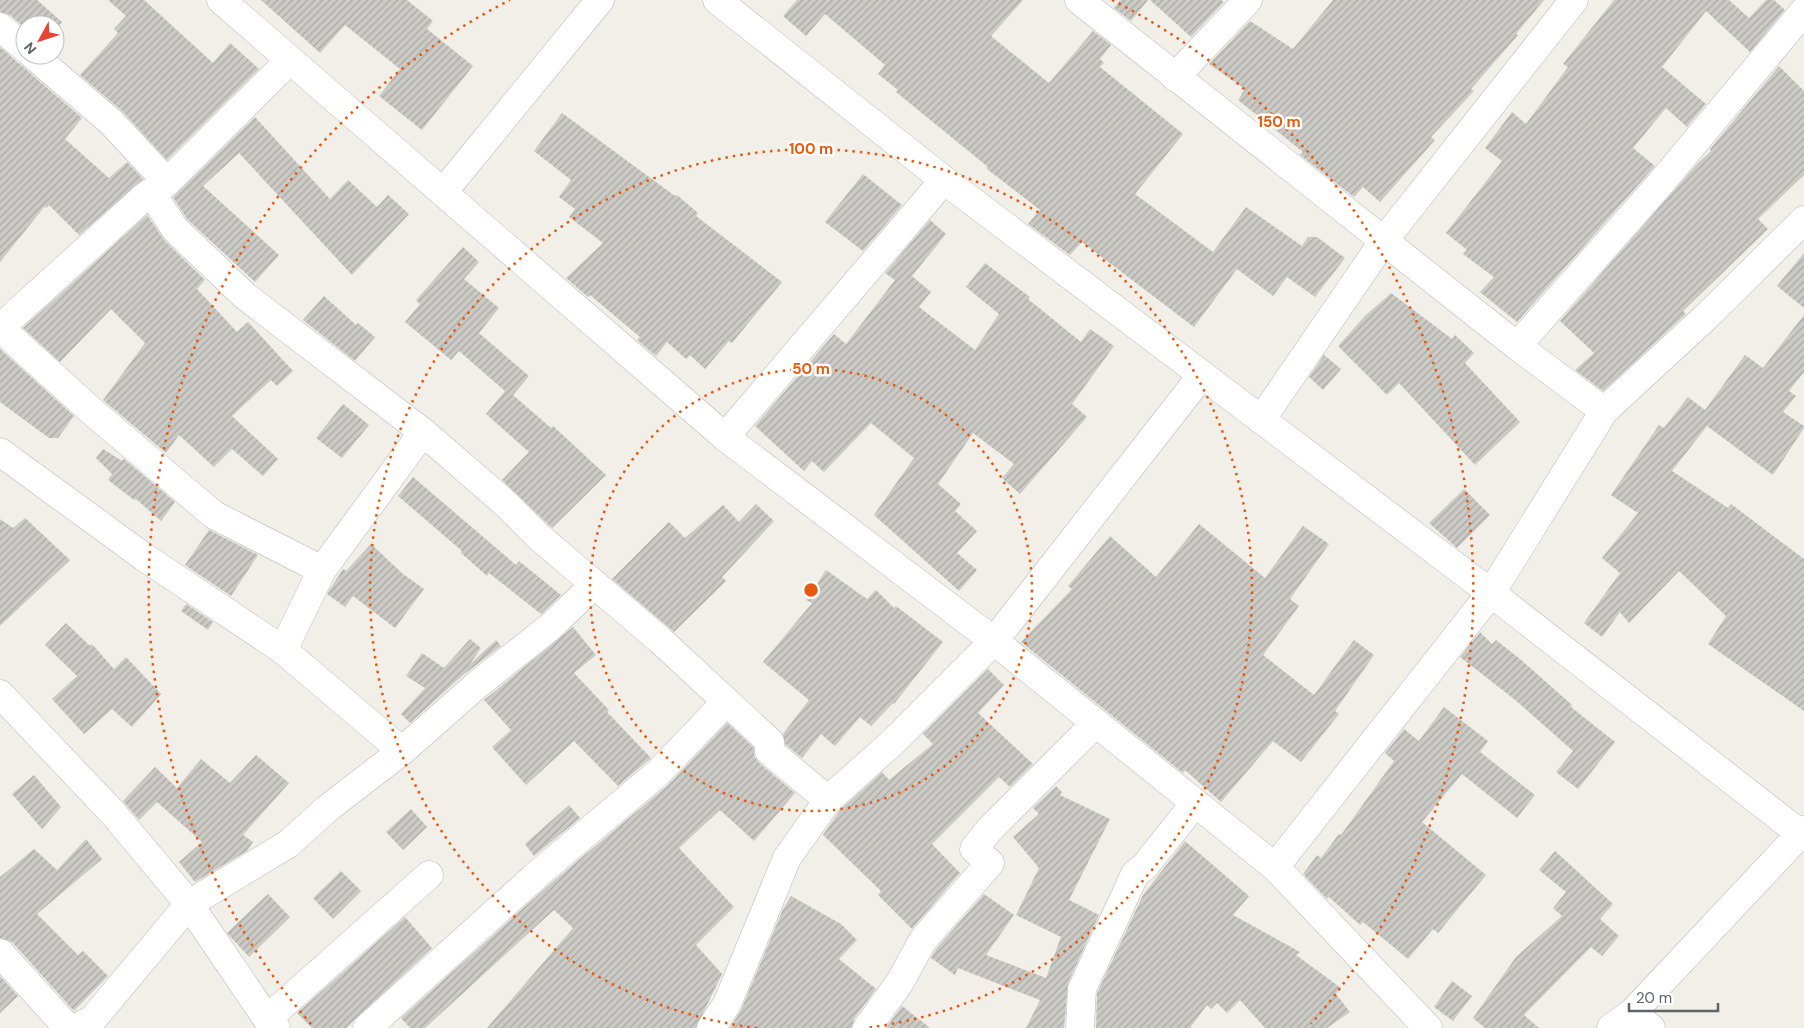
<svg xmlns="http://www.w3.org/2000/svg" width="1804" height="1028" viewBox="0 0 1804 1028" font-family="'DM Sans',sans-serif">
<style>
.building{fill:url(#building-hatch)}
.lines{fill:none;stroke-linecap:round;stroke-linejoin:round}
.minor-casing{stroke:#b5b8bc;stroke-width:29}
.minor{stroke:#fff;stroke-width:28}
.ring{fill:none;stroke:#e8590c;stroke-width:2.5;stroke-dasharray:2.5 5}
.centre{fill:#e8590c;stroke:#fff;stroke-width:2.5}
.ring-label{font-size:15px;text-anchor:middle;font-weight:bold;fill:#e8590c;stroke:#fff;stroke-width:5;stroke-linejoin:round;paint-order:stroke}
</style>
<defs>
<pattern id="building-hatch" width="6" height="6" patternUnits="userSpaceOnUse" patternTransform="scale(1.25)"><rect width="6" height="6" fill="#cccac5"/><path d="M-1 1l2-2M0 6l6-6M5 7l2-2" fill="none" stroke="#a9a8a4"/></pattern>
</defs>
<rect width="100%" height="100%" fill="#f1efe8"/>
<g class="building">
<polygon points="0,0 37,0 62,22 55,31 55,25 25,25 25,28 10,15 0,12"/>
<polygon points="108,0 144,0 213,63 230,43 259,69 167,160 122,111 80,75 118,33 114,29 126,16"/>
<polygon points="261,0 407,0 433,21 427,29 473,66 422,130 379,96 400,69 345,25 320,53"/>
<polygon points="797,0 1023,0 991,36 1049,83 1093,31 1111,45 1100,59 1104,63 1100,67 1183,134 1135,194 1213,252 1246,207 1302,246 1308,237 1317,237 1345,258 1315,297 1287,277 1273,296 1237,269 1194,327 1082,242 1070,255 1028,224 1040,210 987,169 988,167 896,92 898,90 878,74 885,65 825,14 806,36 783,16"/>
<polygon points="1120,0 1148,0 1131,21 1114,8"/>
<polygon points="1150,0 1221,0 1224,2 1191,37"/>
<polygon points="1333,0 1544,0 1516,34 1518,35 1471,89 1474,91 1431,137 1435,140 1380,202 1363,187 1354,197 1300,155 1303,152 1238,100 1245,89 1209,64 1250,21 1293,49"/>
<polygon points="1614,0 1729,0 1749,18 1766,0 1774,0 1785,10 1750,52 1706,11 1662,67 1706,104 1687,127 1666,108 1633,148 1655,166 1517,322 1480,292 1494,277 1463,254 1467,250 1446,233 1502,161 1485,148 1512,112 1526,124 1568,67 1563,64"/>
<polygon points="0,47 82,118 65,139 109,178 127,162 143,179 79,235 49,205 46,208 45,206 0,262"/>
<polygon points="1779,66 1804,91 1804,175 1758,219 1768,229 1683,311 1686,314 1603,391 1575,370 1594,353 1560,321 1697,164 1711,151 1710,149"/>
<polygon points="562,113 675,196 677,195 698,213 696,216 782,282 732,343 729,341 705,369 690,355 686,359 667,342 656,356 637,340 640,337 590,295 588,297 566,278 603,243 569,217 575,209 559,197 571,180 534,151"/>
<polygon points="255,117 330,199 348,180 377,207 388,195 409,214 352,275 239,153 203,186 279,255 255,282 187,219 173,197"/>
<polygon points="863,174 902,205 863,251 825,222"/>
<polygon points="147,215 164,240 205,280 197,289 237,332 248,322 293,371 277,386 271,380 232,416 278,459 263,476 232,449 214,467 179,435 166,453 103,400 145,343 111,309 60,362 23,328"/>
<polygon points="930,220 946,234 912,276 931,292 919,307 975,350 999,314 966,287 985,263 1030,297 1028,299 1081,342 1090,329 1114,346 1072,404 1087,417 1020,494 1002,478 1014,464 973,433 938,484 961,504 955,511 977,531 957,553 977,570 959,591 874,515 914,458 871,423 824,472 812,461 804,471 755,426 834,334 846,344 895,280 885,273"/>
<polygon points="463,247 479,262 464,279 499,308 479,333 529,376 513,395 551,428 553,426 606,475 552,528 502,480 529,452 486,414 505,391 459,351 451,360 405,322 420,304 416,300"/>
<polygon points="1804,253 1804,308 1777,286"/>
<polygon points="1391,293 1452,339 1455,335 1474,353 1465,363 1520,422 1475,465 1399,383 1387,395 1338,346 1365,316"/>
<polygon points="324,296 356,325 358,323 375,337 355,361 303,320"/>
<polygon points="1804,315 1804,372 1789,391 1796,396 1783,412 1804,426 1804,428 1773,475 1707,426 1672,471 1728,508 1731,504 1804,559 1804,711 1708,644 1726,616 1679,571 1629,623 1620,612 1602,637 1584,623 1620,573 1602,558 1638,513 1611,495 1659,425 1664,428 1688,397 1705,410 1745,355 1763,368"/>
<polygon points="0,349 74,416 58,438 49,438 0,402"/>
<polygon points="1324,355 1341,369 1323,390 1309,377"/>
<polygon points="343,404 369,425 342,458 316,438"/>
<polygon points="103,449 122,461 124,459 175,502 161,521 136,499 134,500 108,480 112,474 96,458"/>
<polygon points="413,477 516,565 519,561 561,595 541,614 489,573 487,576 461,553 462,551 398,496"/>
<polygon points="1464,489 1490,515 1457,548 1429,523"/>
<polygon points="756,504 774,521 722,577 726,581 674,632 612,579 669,522 685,538 723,505 739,522"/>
<polygon points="25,518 70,560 0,626 0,519 13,528"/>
<polygon points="1199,524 1265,578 1303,526 1329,544 1290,599 1299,606 1263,655 1314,695 1354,640 1374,655 1335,711 1339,714 1301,762 1273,741 1221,802 1185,770 1183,773 1021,642 1072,589 1068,586 1110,536 1156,577"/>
<polygon points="209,530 258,555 231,596 185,565"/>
<polygon points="371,544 403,574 424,589 395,628 353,596 345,607 327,594 343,569 346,571"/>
<polygon points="826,570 867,599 876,590 894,608 896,606 943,642 894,704 893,703 871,726 860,717 835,746 821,734 802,758 785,744 783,734 809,700 763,662 812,603 806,600"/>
<polygon points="186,604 213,622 208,630 181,611"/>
<polygon points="66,623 90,646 92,644 114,669 126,657 161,694 132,727 112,709 84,734 52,699 77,676 45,645"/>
<polygon points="573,627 596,655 574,673 609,710 607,712 651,758 618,786 574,741 526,785 492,747 511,730 484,700"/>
<polygon points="1480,632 1492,644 1496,640 1520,659 1572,705 1571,707 1615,742 1578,789 1556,772 1573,751 1514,699 1460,657"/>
<polygon points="470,639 481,648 470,664 496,640 501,646 462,676 410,723 401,714 425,688 406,676 422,653 444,668"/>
<polygon points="988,669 1004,685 978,713 1033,764 1010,787 999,777 932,844 960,873 912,929 878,895 881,891 823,835 840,810 882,772 889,780 933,744 923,734"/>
<polygon points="1444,707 1488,741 1480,752 1535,795 1517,818 1462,774 1422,822 1486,875 1438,933 1433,929 1408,959 1363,922 1360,925 1329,897 1327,899 1303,874 1317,855 1321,858 1339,834 1341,835 1394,761 1385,753 1404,729 1419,741"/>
<polygon points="727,723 754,748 754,756 759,763 795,793 754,841 720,810 679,848 734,907 696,945 722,974 696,1028 487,1028 573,928 554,910 425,1028 410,1028 401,1018 550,884 668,785"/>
<polygon points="256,755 289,783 243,835 253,842 247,851 195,882 179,862 202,842 157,802 139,820 123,801 155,767 177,788 201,759 230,783"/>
<polygon points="34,775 61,807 42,829 12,794"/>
<polygon points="1056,786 1062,792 1060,795 1110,819 1069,900 1099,915 1068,983 1064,1028 1026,1028 1040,1000 958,968 955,975 931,958 936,949 984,894 1014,915 986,955 1046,978 1061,937 1016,915 1039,868 1013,837 1039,814 1033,808"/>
<polygon points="569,805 580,818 534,856 525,844"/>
<polygon points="411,809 427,827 403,850 386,832"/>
<polygon points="86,839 102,859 37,914 78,955 83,951 108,976 74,1011 12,942 0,938 0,877 34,849 57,870"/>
<polygon points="1185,841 1249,896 1233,915 1300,952 1296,955 1341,988 1336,994 1350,1012 1327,1028 1265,1028 1240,1000 1227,1013 1217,1003 1211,1009 1207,1005 1190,1028 1096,1028 1097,993 1143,895"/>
<polygon points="1555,851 1613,904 1600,919 1619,936 1602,956 1591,947 1524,1015 1539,1028 1485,1028 1473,1018 1516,957 1562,916 1553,908 1566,892 1539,870"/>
<polygon points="341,871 361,891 333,919 313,898"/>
<polygon points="268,894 290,917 249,957 227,933"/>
<polygon points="791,896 841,924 857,940 839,959 876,989 854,1019 852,1028 730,1028 741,1010 783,909"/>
<polygon points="405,917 432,948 346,1028 312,1028 297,1013"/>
<polygon points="0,976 18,996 0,1013"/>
<polygon points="1452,981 1472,996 1453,1021 1434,1007"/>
<polygon points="902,1006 930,1028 886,1028"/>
</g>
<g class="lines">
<g class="minor-casing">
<g id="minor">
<polyline points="221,0 725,437 994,641 1275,867 1428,1028"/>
<polyline points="717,0 944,180 1491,593 1801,834"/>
<polyline points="1079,0 1517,346 1604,411 1708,315 1804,220"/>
<polyline points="0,27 25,48"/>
<polyline points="33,55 111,122 167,182"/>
<polyline points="1175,77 1248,0"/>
<polyline points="444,191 600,0"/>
<polyline points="151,192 175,229 245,296 423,432 505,503 539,537 660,640 770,742 769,751 828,800"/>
<polyline points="0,328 95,414 214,515 322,570"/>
<polyline points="0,328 143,198 167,182 289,61"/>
<polyline points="1517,346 1660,184 1804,11"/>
<polyline points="1261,420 1385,239 1574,0"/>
<polyline points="725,437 944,180"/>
<polyline points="0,452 144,557 283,650 402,751"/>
<polyline points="283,650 322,570 423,432"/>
<polyline points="0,694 112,812 189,904 267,1019 276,1028"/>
<polyline points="1275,867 1491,593 1604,411"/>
<polyline points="0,953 68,1028"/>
<polyline points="1632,1013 1651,1028"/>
<polyline points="267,1019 429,875"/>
<polyline points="76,1028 93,1019 189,904 288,844 328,808 402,751 478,684 550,627 595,584"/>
<polyline points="367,1028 540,872 658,773 726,702"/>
<polyline points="711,1028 727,1004 787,858 828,800 894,741 994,641 1202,375"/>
<polyline points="867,1028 900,982 923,940 990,863 974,849 989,830 1096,723"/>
<polyline points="1080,1028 1082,989 1135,874 1145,866 1195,803"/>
<polyline points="1611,1028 1632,1013 1804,830"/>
</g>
</g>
<use href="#minor" class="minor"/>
</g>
<g class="ring">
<circle cx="811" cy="590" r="221"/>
<path d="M757 1028A441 441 0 1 1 865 1028"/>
<path d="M311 1024A662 662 0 0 1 510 0M1112 0A662 662 0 0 1 1311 1024"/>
</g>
<circle cx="811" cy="590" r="8" class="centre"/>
<g class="ring-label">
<text x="1279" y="127">150 m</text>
<text x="811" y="154">100 m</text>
<text x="811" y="374">50 m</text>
</g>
<g transform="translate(40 40) rotate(230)"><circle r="24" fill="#ffffff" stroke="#bfc1c3"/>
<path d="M0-4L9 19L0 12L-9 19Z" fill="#ea4335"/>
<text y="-8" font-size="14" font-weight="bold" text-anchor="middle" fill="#5f6368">N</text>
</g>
<path d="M1629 1003v8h89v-8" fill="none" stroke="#5f6368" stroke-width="2.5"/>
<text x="1636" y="1003" font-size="15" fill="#5f6368" stroke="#ffffff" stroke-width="4" paint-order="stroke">20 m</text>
</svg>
